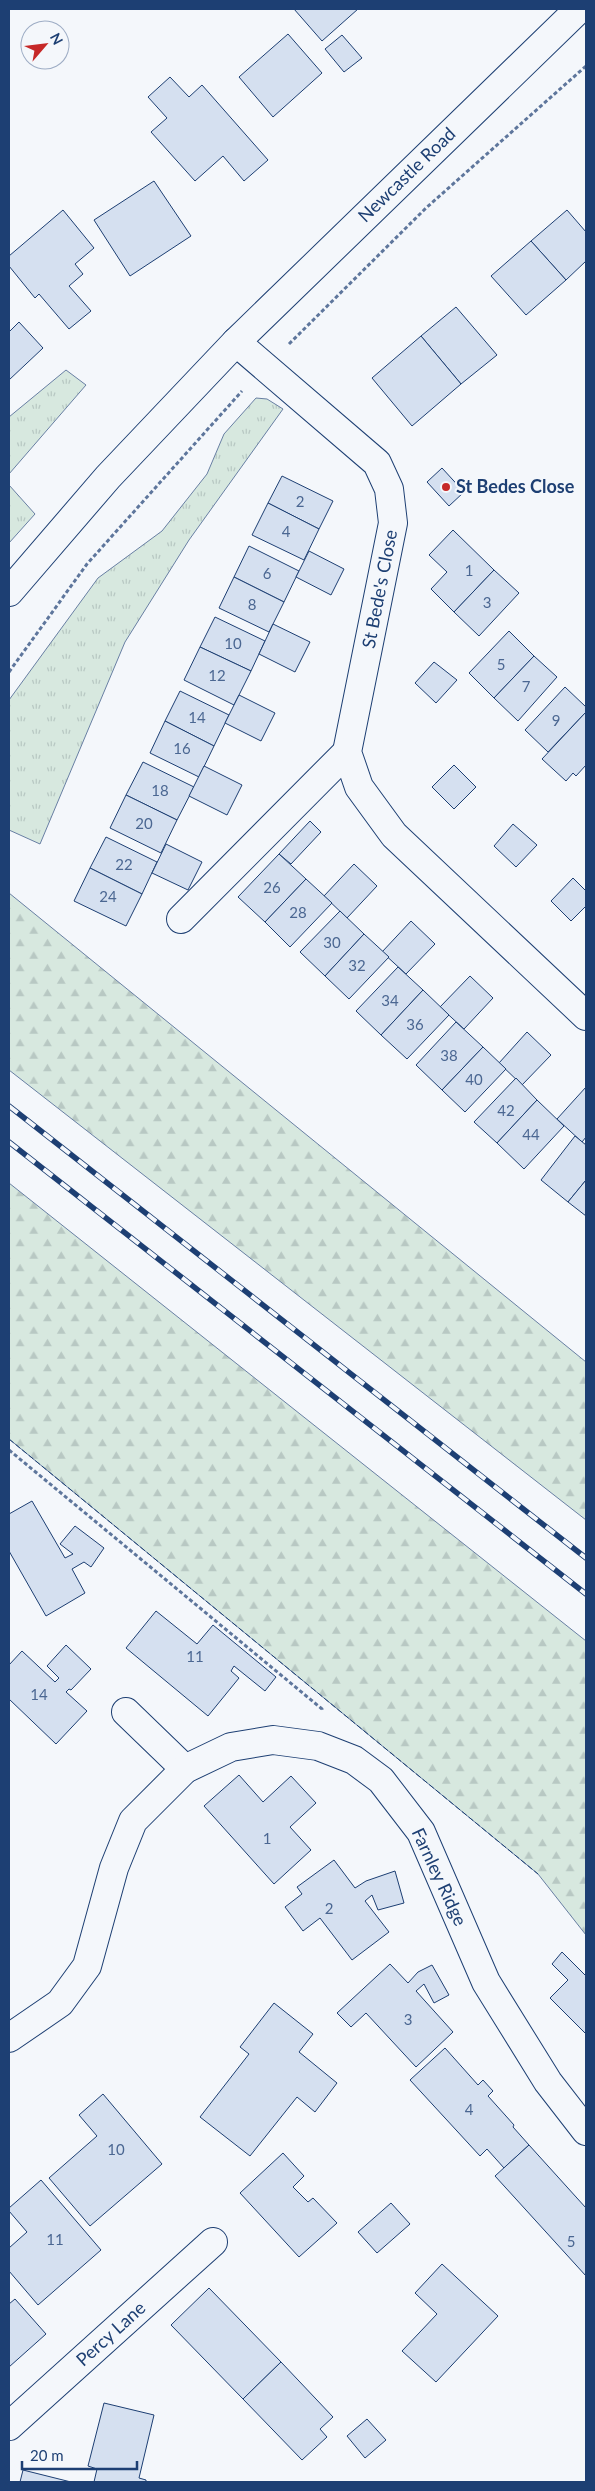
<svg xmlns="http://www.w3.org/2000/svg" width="595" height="2491" viewBox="0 0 595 2491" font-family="Lato,sans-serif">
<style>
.grass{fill:url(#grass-tufts);stroke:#687fa3}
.forest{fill:url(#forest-firs);stroke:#687fa3}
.building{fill:#d5e0f0;stroke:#1d3f73}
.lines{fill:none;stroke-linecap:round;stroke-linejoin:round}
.minor-casing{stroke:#1d3f73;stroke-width:30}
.highway-casing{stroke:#1d3f73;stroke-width:30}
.path{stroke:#5e769c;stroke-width:3;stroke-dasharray:4 2.5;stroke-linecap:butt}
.minor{stroke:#f4f7fb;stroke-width:28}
.highway{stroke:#f4f7fb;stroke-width:28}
.rail-casing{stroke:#1d3f73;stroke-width:5.5}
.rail{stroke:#f4f7fb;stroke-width:4;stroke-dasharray:11;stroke-linecap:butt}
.fence{stroke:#1d3f73;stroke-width:1;stroke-dasharray:6 2.5;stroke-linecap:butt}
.poi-dot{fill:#c62828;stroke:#f4f7fb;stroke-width:2}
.labels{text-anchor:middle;stroke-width:4;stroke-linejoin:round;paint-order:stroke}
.number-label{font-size:15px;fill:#4b6792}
.street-label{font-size:18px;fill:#1d3f73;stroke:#f4f7fb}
.poi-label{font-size:18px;font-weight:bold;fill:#1d3f73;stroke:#f4f7fb;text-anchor:start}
</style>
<defs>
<pattern id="grass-tufts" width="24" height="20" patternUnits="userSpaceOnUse" patternTransform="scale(1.25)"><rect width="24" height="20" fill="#d7e8df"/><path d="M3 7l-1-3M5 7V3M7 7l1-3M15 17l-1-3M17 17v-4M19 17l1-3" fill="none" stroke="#b8c8c3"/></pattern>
<pattern id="forest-firs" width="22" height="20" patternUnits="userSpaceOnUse" patternTransform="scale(1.25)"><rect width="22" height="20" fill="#d7e8df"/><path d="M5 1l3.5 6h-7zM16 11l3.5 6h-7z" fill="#b8c8c3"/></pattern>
</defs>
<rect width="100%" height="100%" fill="#f4f7fb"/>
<g class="grass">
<polygon points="66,370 86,385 9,474 9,417"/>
<polygon points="256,398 267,399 283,409 189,540 125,642 40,844 9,830 9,700 98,578 162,531 207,474 224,434"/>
<polygon points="9,485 35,514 9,543"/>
</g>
<g class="forest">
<polygon points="9,893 586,1362 586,1520 9,1070"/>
<polygon points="9,1183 586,1641 586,1935 538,1874 9,1439"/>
</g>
<g class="building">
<polygon points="294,9 358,9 322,41"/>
<polygon points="288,34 322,73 273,117 239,77"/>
<polygon points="342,35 362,58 344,72 325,49"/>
<polygon points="170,77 189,97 202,85 268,160 244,181 223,156 195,181 151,132 167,118 148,97"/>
<polygon points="154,181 191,236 130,276 94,220"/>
<polygon points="63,210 94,248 75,264 83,274 69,286 91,311 69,329 39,294 35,298 9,266 9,256"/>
<polygon points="567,210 586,232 586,261 566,280 531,241"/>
<polygon points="531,241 566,280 526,315 491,276"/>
<polygon points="456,307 497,355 461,384 421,336"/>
<polygon points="19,322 43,348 9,380 9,332"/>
<polygon points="421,336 461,384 412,426 372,378"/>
<polygon points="442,468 464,492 449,506 427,482"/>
<polygon points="282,476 333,501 319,529 268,503"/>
<polygon points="268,503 319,529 304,560 252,535"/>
<polygon points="453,530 494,570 454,612 431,589 447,572 429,555"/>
<polygon points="249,546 299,571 284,602 234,577"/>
<polygon points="309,551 344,569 331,595 296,577"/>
<polygon points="494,570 519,593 479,636 454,612"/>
<polygon points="234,577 284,602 269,632 219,608"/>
<polygon points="215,617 265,641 251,671 200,647"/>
<polygon points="273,624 310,642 295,672 259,654"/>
<polygon points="509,631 534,656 494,698 469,673"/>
<polygon points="200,647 251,671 234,705 184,680"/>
<polygon points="534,656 557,677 518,721 494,698"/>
<polygon points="434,662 457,680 436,703 415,683"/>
<polygon points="565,687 586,707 586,712 548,752 525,730"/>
<polygon points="180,691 229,715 214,746 165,721"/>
<polygon points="239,695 275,713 261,741 225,723"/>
<polygon points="586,712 586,765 576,776 573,773 566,781 542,759"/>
<polygon points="165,721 214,746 199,777 150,753"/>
<polygon points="143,762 194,787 177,820 126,795"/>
<polygon points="454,765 476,787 454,809 432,787"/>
<polygon points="204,766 242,785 227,815 189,796"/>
<polygon points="126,795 177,820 161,853 110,828"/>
<polygon points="310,821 321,832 291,864 279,854"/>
<polygon points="513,824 537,845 516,867 494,846"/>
<polygon points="106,837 157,862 142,894 90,868"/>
<polygon points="166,844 202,862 188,890 152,873"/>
<polygon points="279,854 306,879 265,922 238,897"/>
<polygon points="354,864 377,886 347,918 324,896"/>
<polygon points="90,868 142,894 126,926 74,901"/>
<polygon points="573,878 586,891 586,906 571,921 551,901"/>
<polygon points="306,879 332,903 290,947 265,922"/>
<polygon points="340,911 364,934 325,976 300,952"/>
<polygon points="411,921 435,944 406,974 382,952"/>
<polygon points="364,934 389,957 349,999 325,976"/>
<polygon points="398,967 423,990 381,1035 356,1011"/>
<polygon points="470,976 493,998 464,1029 440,1007"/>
<polygon points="423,990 449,1015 407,1059 381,1035"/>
<polygon points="456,1022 483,1047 442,1090 416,1065"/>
<polygon points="527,1032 551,1055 522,1085 499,1063"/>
<polygon points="483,1047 506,1069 465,1112 442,1090"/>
<polygon points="516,1078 537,1100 497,1143 474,1122"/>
<polygon points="586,1087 586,1137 582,1142 557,1119"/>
<polygon points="537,1100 564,1126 524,1169 497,1143"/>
<polygon points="575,1136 586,1145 586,1180 568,1202 541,1180"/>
<polygon points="586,1180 586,1216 568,1202"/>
<polygon points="32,1501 65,1558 73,1554 60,1544 75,1526 104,1548 91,1567 84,1562 72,1569 85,1593 46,1616 9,1551 9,1514"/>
<polygon points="156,1611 197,1644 213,1625 276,1677 265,1691 234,1666 231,1671 239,1678 208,1716 126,1648"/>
<polygon points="66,1645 91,1669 71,1690 69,1689 66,1692 87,1711 56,1744 9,1699 9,1665 22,1651 55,1682 59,1678 47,1666"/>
<polygon points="239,1775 263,1802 291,1776 316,1803 290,1827 311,1850 274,1884 204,1806"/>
<polygon points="334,1860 355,1888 366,1881 395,1871 404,1903 378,1910 372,1895 365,1901 389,1932 352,1960 320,1918 303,1931 285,1907 302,1894 297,1887"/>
<polygon points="562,1952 586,1976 586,2034 550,1998 568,1980 552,1964"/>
<polygon points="390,1964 408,1983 418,1972 432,1965 449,1995 434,2003 424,1984 416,1991 453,2032 416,2067 366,2013 351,2027 337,2013"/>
<polygon points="274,2003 313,2034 299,2052 337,2083 315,2112 297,2097 250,2156 200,2117 249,2054 240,2047"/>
<polygon points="445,2048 478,2085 483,2080 493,2091 488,2096 514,2125 513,2127 529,2145 504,2168 487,2149 480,2156 410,2080"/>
<polygon points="103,2094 162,2164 90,2226 49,2178 97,2136 79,2115"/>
<polygon points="529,2145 586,2208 586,2276 495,2176"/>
<polygon points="283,2153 304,2176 293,2187 308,2202 313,2198 337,2223 299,2257 240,2193"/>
<polygon points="41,2180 101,2250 38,2305 9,2271 9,2248 27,2232 9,2211 9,2208"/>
<polygon points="391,2203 410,2224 377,2253 358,2232"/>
<polygon points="442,2264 498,2316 436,2382 402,2351 437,2314 415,2293"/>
<polygon points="209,2288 281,2362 243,2399 171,2325"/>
<polygon points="15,2299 46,2334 9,2367 9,2304"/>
<polygon points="281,2362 333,2417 320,2429 327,2437 302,2460 243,2399"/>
<polygon points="104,2403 154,2415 139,2478 146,2480 146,2482 94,2482 97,2469 88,2466"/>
<polygon points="367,2419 386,2440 365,2458 347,2436"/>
<polygon points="23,2470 71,2482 20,2482"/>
</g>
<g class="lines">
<g class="minor-casing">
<g id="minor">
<polyline points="236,342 377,463 389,489 393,523 347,752 359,787 394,835 586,1016"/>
<polyline points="181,919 347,752"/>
<polyline points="126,1712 185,1769"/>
<polyline points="9,2038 60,2003 87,1966 114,1868 133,1821 185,1769 231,1747 273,1740 318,1746 354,1760 381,1780 421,1832 486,1982 548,2082 586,2131"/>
<polyline points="9,2426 213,2242"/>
</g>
</g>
<g class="highway-casing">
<polyline id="highway" points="9,592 108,477 236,342 579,9"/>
</g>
<g class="path">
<polyline points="289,344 426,208 586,66"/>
<polyline points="9,672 87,564 242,391"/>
<polyline points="9,1450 322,1709 322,1712"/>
</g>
<use href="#minor" class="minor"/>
<use href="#highway" class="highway"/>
<g class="rail-casing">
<g id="rail">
<polyline points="9,1106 586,1558"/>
<polyline points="9,1142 586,1594"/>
</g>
</g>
<use href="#rail" class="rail"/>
<polyline class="fence" points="9,1439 538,1874"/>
</g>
<circle class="poi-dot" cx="446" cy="487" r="5"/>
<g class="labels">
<g class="number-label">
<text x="300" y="507">2</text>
<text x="286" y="537">4</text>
<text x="469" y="576">1</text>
<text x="267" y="579">6</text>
<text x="487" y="608">3</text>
<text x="252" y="610">8</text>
<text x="233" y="649">10</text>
<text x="501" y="670">5</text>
<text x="217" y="681">12</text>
<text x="526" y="692">7</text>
<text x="197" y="723">14</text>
<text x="556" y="726">9</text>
<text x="182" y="754">16</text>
<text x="160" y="796">18</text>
<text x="144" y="829">20</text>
<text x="124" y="870">22</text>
<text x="272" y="893">26</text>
<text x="108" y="902">24</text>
<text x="298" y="918">28</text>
<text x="332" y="948">30</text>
<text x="357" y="971">32</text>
<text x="390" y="1006">34</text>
<text x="415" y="1030">36</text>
<text x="449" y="1061">38</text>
<text x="474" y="1085">40</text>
<text x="506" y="1116">42</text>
<text x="531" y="1140">44</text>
<text x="195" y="1662">11</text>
<text x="39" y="1700">14</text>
<text x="267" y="1844">1</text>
<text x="329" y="1914">2</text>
<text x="408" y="2025">3</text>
<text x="469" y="2115">4</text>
<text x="116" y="2155">10</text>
<text x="55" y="2245">11</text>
<text x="571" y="2247">5</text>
</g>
<g class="street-label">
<text transform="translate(407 175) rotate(-44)" y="6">Newcastle Road</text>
<text transform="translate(380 589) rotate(-79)" y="6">St Bede's Close</text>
<text transform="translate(439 1877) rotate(65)" y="6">Farnley Ridge</text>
<text transform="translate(111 2334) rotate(-42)" y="6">Percy Lane</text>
</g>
<g class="poi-label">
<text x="456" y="493">St Bedes Close</text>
</g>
</g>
<rect width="595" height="2491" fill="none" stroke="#1d3f73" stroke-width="20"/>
<g transform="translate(45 45) rotate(62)"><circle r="24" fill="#f4f7fb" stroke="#9eadc5"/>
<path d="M0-4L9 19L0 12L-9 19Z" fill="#c62828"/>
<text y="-8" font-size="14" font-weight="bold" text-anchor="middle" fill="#1d3f73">N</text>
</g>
<path d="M22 2461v8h115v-8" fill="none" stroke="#1d3f73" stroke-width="2.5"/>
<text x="30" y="2461" font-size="15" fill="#1d3f73" stroke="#f4f7fb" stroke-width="4" paint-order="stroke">20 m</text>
</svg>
